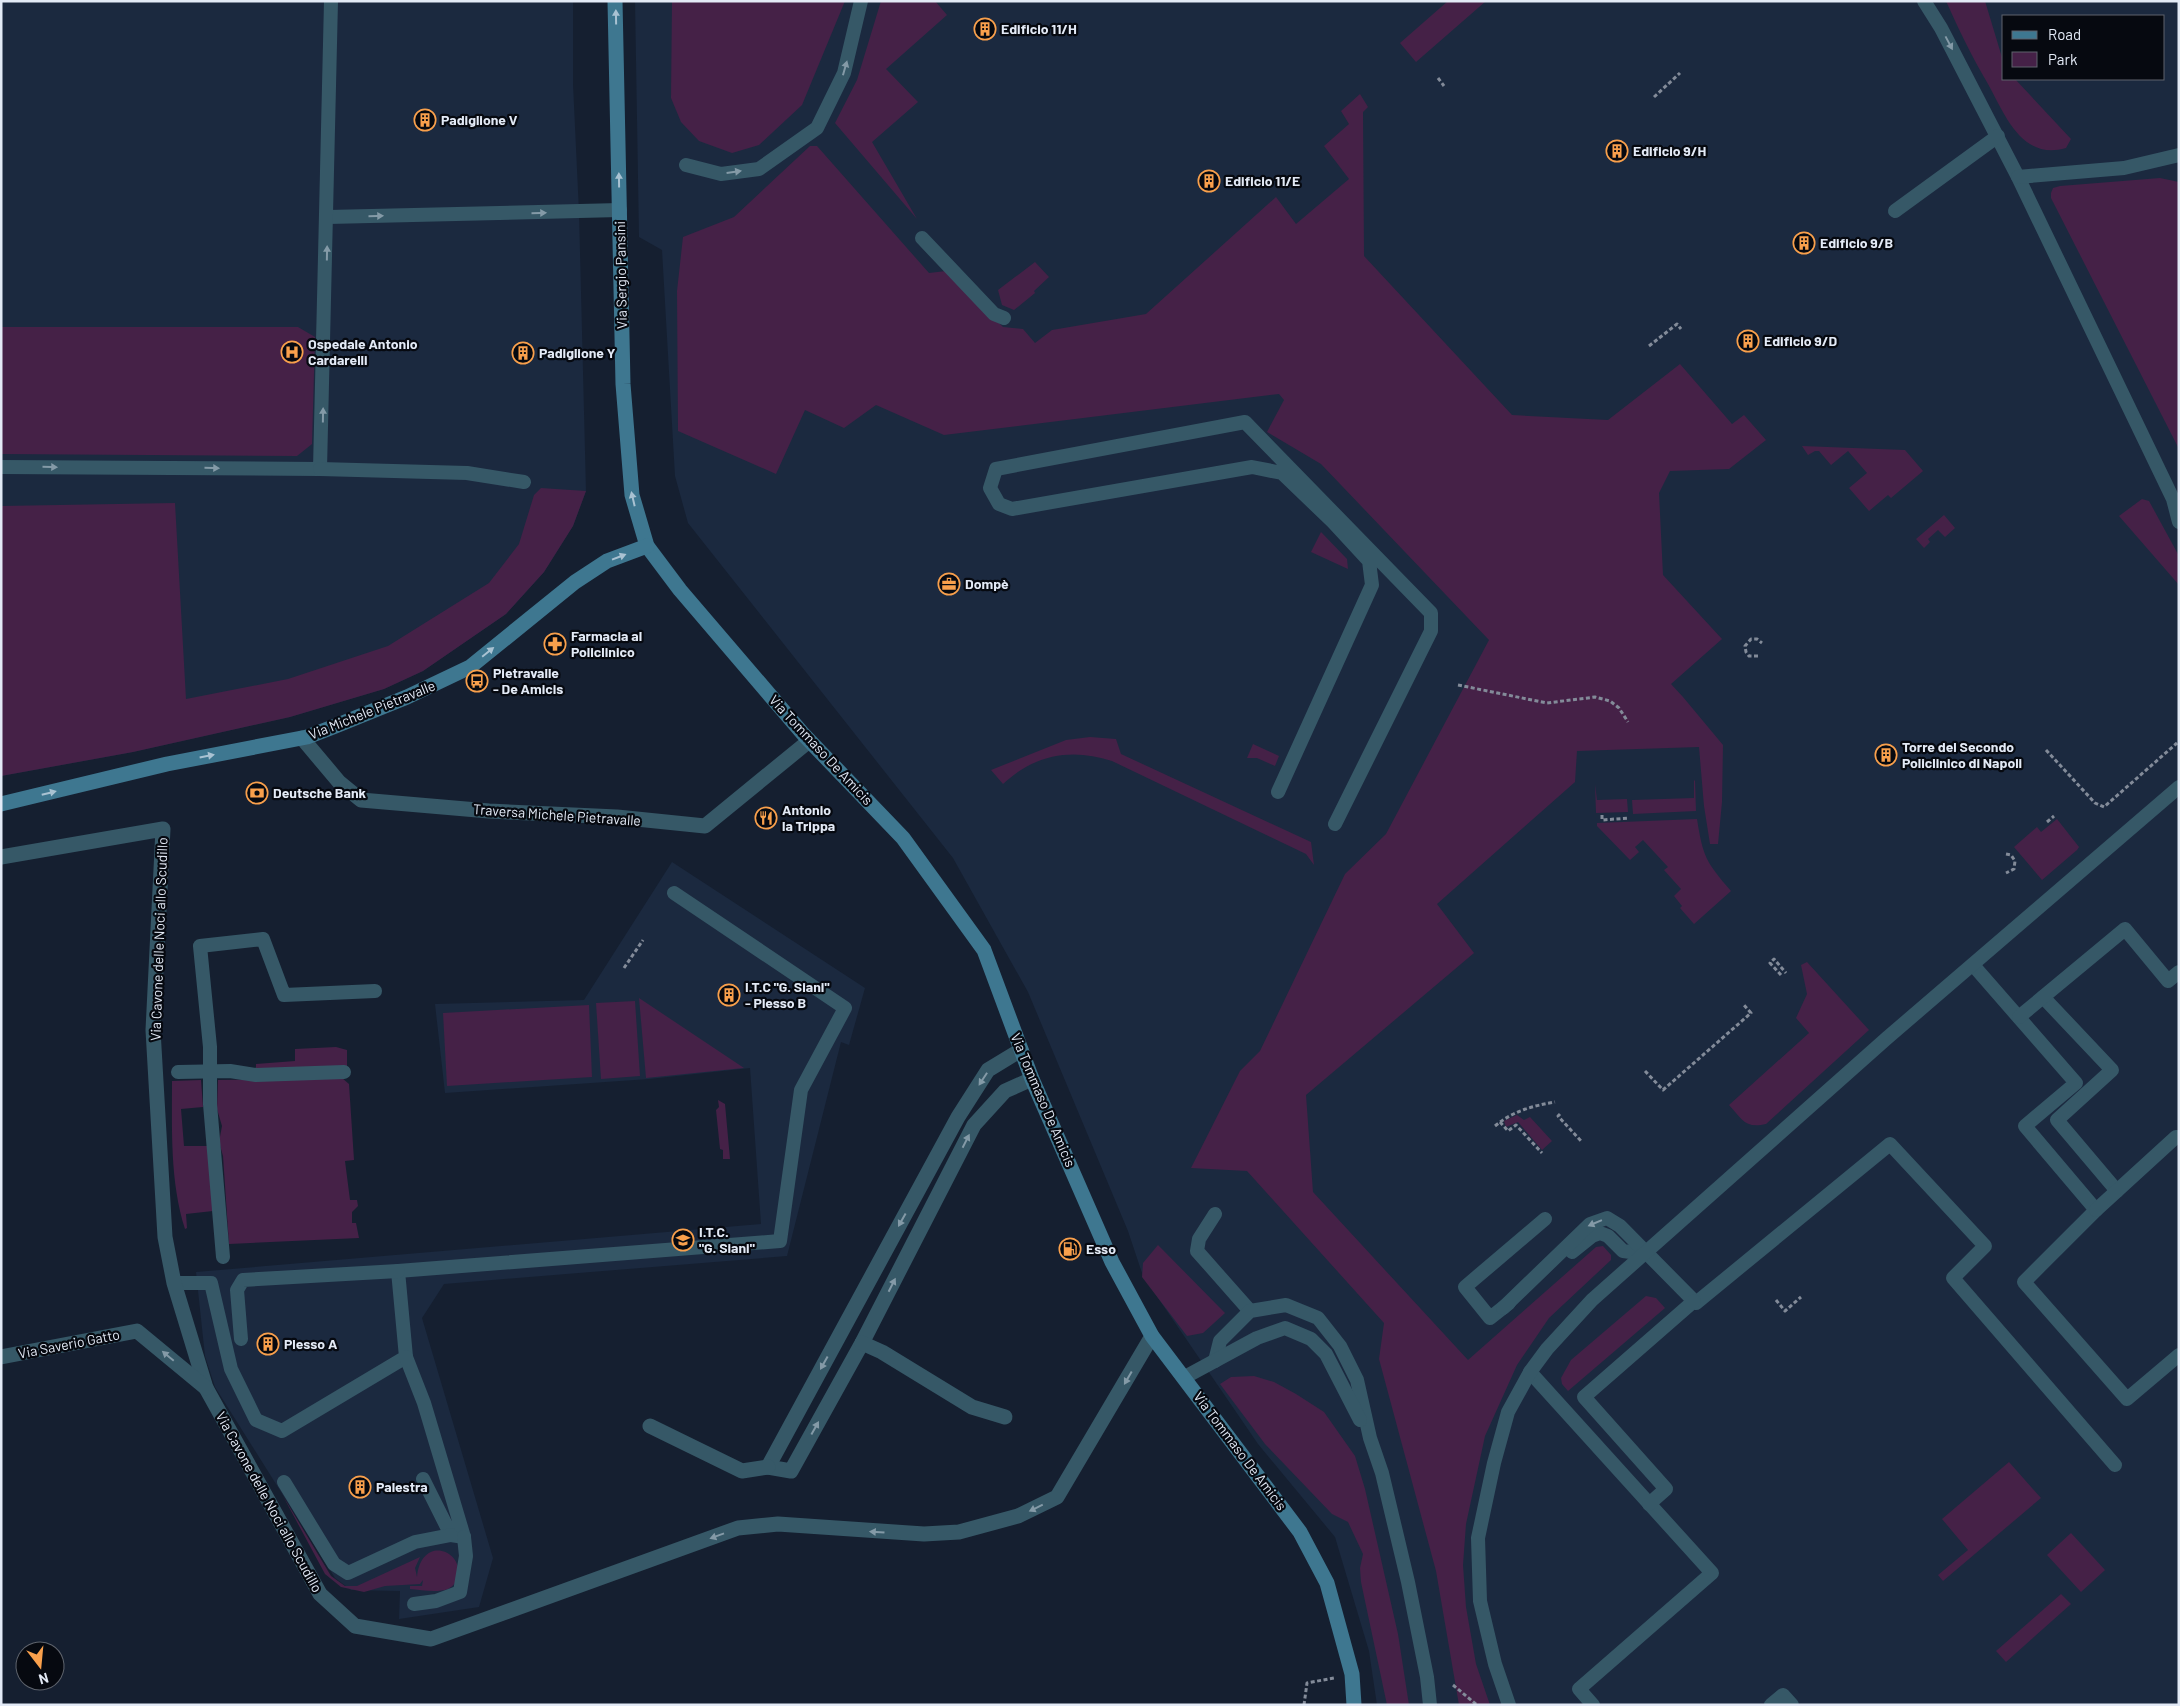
<svg xmlns="http://www.w3.org/2000/svg" width="2180" height="1706" viewBox="0 0 2180 1706" font-family="Barlow,sans-serif">
<style>
.built{fill:#1b293f;fill-rule:evenodd}
.green{fill:#452147}
.lines{fill:none;stroke-linecap:round;stroke-linejoin:round}
.path{stroke:#838b99;stroke-width:3;stroke-dasharray:4 2.5;stroke-linecap:butt}
.lane{stroke:#365867;stroke-width:14}
.street{stroke:#365867;stroke-width:15}
.secondary{stroke:#3e7790;stroke-width:15}
.oneway{fill:#a9c2d2}
.oneway2{fill:#849aa7}
.labels{text-anchor:middle;stroke-width:4.5;stroke-linejoin:round;paint-order:stroke}
.poi-label{font-size:14px;font-weight:bold;fill:#e3eaf6;stroke:#060910;text-anchor:start}
.street-label{font-size:14px;fill:#e3eaf6;stroke:#060910}
</style>
<rect width="100%" height="100%" fill="#151f30"/>
<g class="built">
<polygon points="1,1 573,1 573,84 579,212 586,491 573,526 544,572 506,614 423,671 384,689 290,717 133,752 1,776"/>
<path d="M635 1H2179V1705H1377L1369 1651 1335 1537 1258 1444 1143 1276 1128 1231 1028 992 953 858 688 523 675 476 662 250 639 237ZM2004 16H2164V79H2004Z"/>
<polygon points="672,862 865,988 849,1045 841,1042 787,1256 444,1284 422,1318 493,1558 479,1607 399,1619 400,1591 351,1590 335,1578 215,1387 205,1356 196,1272 761,1224 750,1068 649,1079 445,1093 435,1004 584,1000"/>
</g>
<g class="green">
<polygon points="672,1 845,1 802,105 759,145 732,153 699,141 681,122 671,98"/>
<polygon points="881,1 935,1 947,15 886,69 918,102 872,142 917,219 835,123 857,80"/>
<polygon points="1448,1 1486,1 1416,62 1400,43"/>
<path d="M1946 1H1985L2004 64V79H2015L2071 139 2066 148C2022 161 2005 115 1988 84 1972 57 1959 30 1946 1Z"/>
<polygon points="1360,94 1368,107 1363,112 1364,256 1512,415 1608,420 1680,364 1732,424 1744,415 1766,440 1729,469 1670,471 1659,493 1663,575 1722,639 1671,684 1683,697 1723,745 1722,802 1718,844 1710,844 1704,806 1699,747 1577,751 1575,782 1437,904 1474,953 1306,1095 1313,1192 1468,1360 1596,1247 1603,1246 1611,1255 1611,1260 1549,1318 1517,1365 1485,1436 1466,1524 1463,1565 1466,1607 1476,1664 1490,1705 1459,1705 1436,1571 1379,1359 1384,1323 1247,1171 1191,1168 1240,1071 1260,1051 1345,874 1386,834 1489,640 1321,464 1267,432 1284,400 1279,394 944,435 876,405 844,428 805,410 776,474 678,431 677,291 683,237 734,217 810,146 817,146 929,273 946,271 1003,327 1023,329 1035,343 1052,330 1146,314 1276,197 1296,224 1349,179 1324,146 1349,124 1341,111"/>
<polygon points="2160,178 2179,182 2179,449 2051,198 2051,193 2053,188 2060,186"/>
<polygon points="1035,262 1049,277 1034,291 1035,293 1014,310 1002,305 998,290"/>
<polygon points="1,327 298,327 315,337 312,444 297,456 1,454"/>
<polygon points="1802,446 1905,450 1923,471 1891,498 1888,495 1869,511 1849,488 1867,473 1848,451 1831,465 1819,451 1815,451 1808,455"/>
<polygon points="541,488 586,491 573,526 544,572 506,614 423,671 384,689 290,717 133,752 1,776 1,506 175,503 186,699 288,679 388,646 489,583 519,544 534,495"/>
<polygon points="2142,499 2149,501 2179,556 2179,585 2119,516"/>
<polygon points="1944,515 1955,528 1945,537 1938,530 1928,539 1930,542 1924,548 1916,539"/>
<polygon points="1321,532 1347,559 1348,569 1311,552"/>
<path d="M1090 737 1116 739 1121 754 1311 842 1314 865 1306 854 1112 761C1072 748 1035 754 1003 784L991 770 1066 740Z"/>
<polygon points="1253,744 1279,756 1275,766 1257,758 1247,758"/>
<polygon points="1695,780 1696,811 1633,814 1632,800 1694,798 1694,781"/>
<polygon points="1595,784 1597,800 1627,799 1628,812 1596,813"/>
<path d="M1697 819C1703 857 1706 862 1731 891L1694 924 1680 908 1682 906 1674 896 1681 889 1664 870 1668 867 1643 840 1635 847 1639 852 1630 860 1597 826V823Z"/>
<polygon points="2057,819 2079,847 2077,850 2042,880 2014,847 2037,827 2041,832"/>
<path d="M1807 962 1869 1030 1766 1124C1745 1129 1742 1119 1729 1105L1809 1033 1796 1018 1807 994 1801 965Z"/>
<polygon points="639,998 744,1068 646,1078"/>
<polygon points="635,1001 640,1076 601,1079 596,1003"/>
<polygon points="589,1005 592,1077 447,1086 443,1013"/>
<polygon points="336,1047 347,1050 347,1067 256,1072 256,1064 295,1061 295,1049"/>
<polygon points="342,1078 349,1084 354,1160 345,1161 350,1200 357,1200 358,1206 352,1212 352,1223 356,1223 359,1238 229,1244 223,1156 219,1142 222,1126 217,1109 218,1080"/>
<path d="M201 1080 203 1107 181 1109 184 1146H209L213 1211 186 1214 187 1228 185 1229C170 1181 172 1132 172 1081Z"/>
<polygon points="718,1100 725,1104 730,1159 723,1159 723,1150 720,1149 716,1110 719,1107"/>
<polygon points="1517,1115 1524,1120 1530,1117 1552,1141 1542,1150 1518,1122 1506,1127 1504,1121"/>
<polygon points="1158,1245 1225,1313 1203,1333 1187,1336 1142,1277 1143,1263"/>
<polygon points="1646,1296 1656,1298 1665,1308 1568,1391 1562,1384 1561,1378 1571,1360"/>
<polygon points="1254,1376 1274,1382 1296,1394 1324,1412 1355,1456 1365,1489 1398,1634 1409,1705 1387,1705 1361,1582 1360,1568 1363,1554 1348,1522 1332,1514 1265,1444 1220,1384 1231,1377"/>
<polygon points="2009,1462 2041,1498 1943,1581 1938,1575 1968,1550 1942,1519"/>
<path d="M283 1496 331 1576 345 1586H357L420 1557 415 1568 417 1577C421 1535 464 1549 458 1578 457 1582 452 1587 448 1589 437 1593 421 1590 410 1589V1586H422L423 1580 420 1584 385 1586 364 1592 341 1587 325 1574Z"/>
<polygon points="2071,1533 2105,1570 2081,1592 2047,1555"/>
<polygon points="2061,1594 2071,1604 2006,1662 1996,1651"/>
</g>
<g class="lines">
<g class="path">
<polyline points="1438,78 1444,86"/>
<polyline points="1654,97 1680,73"/>
<polyline points="1649,346 1677,324 1681,329"/>
<polyline points="1758,656 1749,656 1746,652 1745,646 1751,639 1757,639 1762,643"/>
<polyline points="1458,685 1547,703 1595,697 1610,701 1619,708 1628,722"/>
<polyline points="2046,750 2095,803 2104,807 2177,743"/>
<polyline points="1602,815 1602,820 1629,818"/>
<polyline points="2047,822 2054,816"/>
<polyline points="2006,854 2011,855 2015,861 2014,869 2006,873"/>
<polyline points="624,968 643,940"/>
<polyline points="1781,975 1770,963 1774,959 1786,973"/>
<polyline points="1645,1071 1663,1090 1751,1013 1744,1005"/>
<polyline points="1560,1114 1558,1116 1581,1141"/>
<polyline points="1500,1122 1508,1131 1516,1125 1542,1153"/>
<path d="M1495 1126C1513 1111 1532 1106 1555 1102"/>
<polyline points="1776,1300 1785,1311 1801,1297"/>
<polyline points="1453,1685 1477,1705"/>
<polyline points="1304,1705 1307,1683 1334,1678"/>
</g>
<g class="lane">
<polyline points="1924,1 1941,28 2018,177 2173,499 2179,522"/>
<polyline points="686,165 721,174 759,169 817,128 844,73 861,1"/>
<polyline points="2018,177 2124,168 2179,155"/>
<polyline points="1895,211 1998,136"/>
<polyline points="328,217 620,210"/>
<polyline points="922,238 994,314 1004,318"/>
<polyline points="1,467 320,469 331,1"/>
<polyline points="320,469 467,473 524,482"/>
<polyline points="1278,792 1372,585 1369,561 1333,522 1282,473 1252,467 1012,509 999,504 990,488 996,469 1245,422 1431,613 1431,631 1335,824"/>
<polyline points="1973,965 2076,1083 2025,1126 2096,1210 2024,1282 2127,1399 2179,1355"/>
<polyline points="2043,997 2112,1070 2057,1120 2117,1191"/>
<polyline points="2019,1017 2125,929 2168,981 2179,972"/>
<polyline points="178,1072 230,1071 256,1075 344,1072"/>
<polyline points="2096,1210 2176,1137"/>
<polyline points="1215,1214 1199,1239 1197,1251 1250,1311"/>
<polyline points="1572,1252 1592,1236 1600,1233 1608,1236 1623,1251 1646,1254"/>
<polyline points="223,1257 210,1104 210,1047 200,946 263,939 284,995 375,991"/>
<polyline points="174,1283 211,1283 231,1369 256,1420 282,1431 406,1357 398,1271 780,1241 801,1090 845,1008 674,893"/>
<polyline points="1509,1303 1490,1318 1465,1287 1545,1219"/>
<polyline points="1503,1308 1590,1224 1607,1218 1620,1226 1696,1303 1890,1144 1985,1246 1953,1278 2115,1465"/>
<polyline points="241,1339 237,1290 243,1280 398,1271"/>
<polyline points="406,1357 424,1403 464,1537 451,1535 423,1479"/>
<polyline points="1215,1361 1220,1341 1250,1311 1286,1305 1318,1318 1340,1346 1357,1380 1370,1438 1382,1473 1408,1582 1427,1677 1430,1705"/>
<polyline points="1530,1372 1712,1573 1579,1689 1593,1705"/>
<polyline points="1185,1377 1257,1338 1285,1328 1311,1339 1326,1354 1360,1420"/>
<polyline points="284,1482 334,1564 348,1573 415,1542 451,1535"/>
<polyline points="1649,1504 1666,1489 1584,1397 1694,1301"/>
<polyline points="414,1604 436,1601 460,1592 466,1556 464,1537"/>
<polyline points="1509,1705 1495,1664 1480,1601 1478,1538 1494,1463 1508,1412 1530,1372 1547,1349 1592,1300 1887,1038 2179,787"/>
<polyline points="1771,1705 1783,1695 1792,1705"/>
</g>
<g class="street">
<polyline points="302,738 339,782 361,800 489,811 617,817 705,826 809,741"/>
<polyline points="1,857 163,829 153,1030 165,1237 174,1283 206,1388 320,1594 355,1626 431,1639 738,1528 778,1524 924,1534 959,1532 1018,1516 1057,1497 1152,1336"/>
<polyline points="1021,1050 988,1070 958,1117 768,1467 791,1471 862,1343 974,1125 1005,1091 1032,1079"/>
<polyline points="862,1343 882,1352 972,1407 1005,1417"/>
<polyline points="1,1357 137,1331 206,1388"/>
<polyline points="650,1426 742,1471 768,1467"/>
</g>
<g class="secondary">
<polyline points="615,1 623,384 632,495 647,546 680,590 804,735 903,838 984,950 1032,1079 1112,1262 1152,1336 1300,1532 1327,1583 1352,1674 1354,1705"/>
<polyline points="1,804 167,764 307,737 333,727 407,697 470,667 575,582 607,561 647,546"/>
</g>
</g>
<defs><path id="oneway-solid" d="M-6-.8H1V-3.2L6.5 0L1 3.2V.8H-6Z" transform="scale(1.25)"/></defs>
<g class="oneway">
<use href="#oneway-solid" transform="translate(616 17) rotate(-91)"/>
<use href="#oneway-solid" transform="translate(619 180) rotate(-91)"/>
<use href="#oneway-solid" transform="translate(633 499) rotate(-103)"/>
<use href="#oneway-solid" transform="translate(619 557) rotate(-21)"/>
<use href="#oneway-solid" transform="translate(488 652) rotate(-39)"/>
<use href="#oneway-solid" transform="translate(207 756) rotate(-11)"/>
<use href="#oneway-solid" transform="translate(49 793) rotate(-14)"/>
</g>
<g class="oneway2">
<use href="#oneway-solid" transform="translate(1949 43) rotate(62)"/>
<use href="#oneway-solid" transform="translate(845 68) rotate(-74)"/>
<use href="#oneway-solid" transform="translate(734 172) rotate(-8)"/>
<use href="#oneway-solid" transform="translate(539 213) rotate(-1)"/>
<use href="#oneway-solid" transform="translate(376 216) rotate(-1)"/>
<use href="#oneway-solid" transform="translate(327 253) rotate(-89)"/>
<use href="#oneway-solid" transform="translate(323 415) rotate(-89)"/>
<use href="#oneway-solid" transform="translate(50 467) rotate(1)"/>
<use href="#oneway-solid" transform="translate(212 468) rotate(1)"/>
<use href="#oneway-solid" transform="translate(983 1079) rotate(123)"/>
<use href="#oneway-solid" transform="translate(966 1141) rotate(-63)"/>
<use href="#oneway-solid" transform="translate(902 1220) rotate(119)"/>
<use href="#oneway-solid" transform="translate(1595 1223) rotate(157)"/>
<use href="#oneway-solid" transform="translate(892 1285) rotate(-63)"/>
<use href="#oneway-solid" transform="translate(168 1356) rotate(-140)"/>
<use href="#oneway-solid" transform="translate(824 1363) rotate(119)"/>
<use href="#oneway-solid" transform="translate(1128 1378) rotate(120)"/>
<use href="#oneway-solid" transform="translate(815 1428) rotate(-61)"/>
<use href="#oneway-solid" transform="translate(1036 1508) rotate(154)"/>
<use href="#oneway-solid" transform="translate(877 1532) rotate(-176)"/>
<use href="#oneway-solid" transform="translate(717 1536) rotate(160)"/>
</g>
<defs>
<g id="building-ring" transform="scale(1.125)"><circle r="9.5" fill="#060910" stroke="#f9a04c" stroke-width="1.5"/><path d="M-4-6H4V6H1V3H-1V6H-4ZM-2.5-4.3h1.7v1.8h-1.7ZM.8-4.3h1.7v1.8H.8ZM-2.5-1h1.7V.8h-1.7ZM.8-1h1.7V.8H.8Z" fill="#f9a04c"/></g>
<g id="hospital-ring" transform="scale(1.125)"><circle r="9.5" fill="#060910" stroke="#f9a04c" stroke-width="1.5"/><path d="M-5-5h3v3.5h4V-5h3V5h-3V1.5h-4V5h-3Z" fill="#f9a04c"/></g>
<g id="office-ring" transform="scale(1.125)"><circle r="9.5" fill="#060910" stroke="#f9a04c" stroke-width="1.5"/><path d="M-6-3h4V-5.5h4V-3h4V5H-6ZM-1-4.5V-3h2v-1.5ZM-6 0V1H6V0Z" fill="#f9a04c"/></g>
<g id="pharmacy-ring" transform="scale(1.125)"><circle r="9.5" fill="#060910" stroke="#f9a04c" stroke-width="1.5"/><path d="M-2-6h4v4h4v4h-4v4h-4v-4h-4v-4h4Z" fill="#f9a04c"/></g>
<g id="bus-ring" transform="scale(1.125)"><circle r="9.5" fill="#060910" stroke="#f9a04c" stroke-width="1.5"/><path d="M-5-6H5V4H4V6H2V4H-2V6H-4V4H-5ZM-3.5-4V0h7V-4ZM-3.5 1.2v1.5H-2V1.2ZM2 1.2v1.5H3.5V1.2Z" fill="#f9a04c"/></g>
<g id="bank-ring" transform="scale(1.125)"><circle r="9.5" fill="#060910" stroke="#f9a04c" stroke-width="1.5"/><path d="M-6-4H6V4H-6ZM0-2.3a2.3 2.3 0 1 0 0 4.6a2.3 2.3 0 1 0 0-4.6Z" fill="#f9a04c"/></g>
<g id="restaurant-ring" transform="scale(1.125)"><circle r="9.5" fill="#060910" stroke="#f9a04c" stroke-width="1.5"/><path d="M-5-6h1v4h1v-4h1v4h1v-4h1v5L-1.5 .5V6h-2V.5L-5-1ZM5-6V6H3V1.5H1.5Q1.5-4 5-6Z" fill="#f9a04c"/></g>
<g id="school-ring" transform="scale(1.125)"><circle r="9.5" fill="#060910" stroke="#f9a04c" stroke-width="1.5"/><path d="M0-5L7-2L0 1L-7-2ZM-4 1L0 2.5L4 1V4Q0 6-4 4Z" fill="#f9a04c"/></g>
<g id="fuel-ring" transform="scale(1.125)"><circle r="9.5" fill="#060910" stroke="#f9a04c" stroke-width="1.5"/><path d="M-5.5-6h7V0h2V4h1.3V-2.5L3-4.5l.8-.8L6-3V5H2.5V1h-1V6h-7ZM-4.2-4.7v3.2H.2V-4.7Z" fill="#f9a04c"/></g>
</defs>
<g fill-rule="evenodd">
<use href="#building-ring" x="985" y="29"/>
<use href="#building-ring" x="425" y="120"/>
<use href="#building-ring" x="1617" y="151"/>
<use href="#building-ring" x="1209" y="181"/>
<use href="#building-ring" x="1804" y="243"/>
<use href="#building-ring" x="1748" y="341"/>
<use href="#hospital-ring" x="292" y="352"/>
<use href="#building-ring" x="523" y="353"/>
<use href="#office-ring" x="949" y="584"/>
<use href="#pharmacy-ring" x="555" y="644"/>
<use href="#bus-ring" x="477" y="681"/>
<use href="#building-ring" x="1886" y="755"/>
<use href="#bank-ring" x="257" y="793"/>
<use href="#restaurant-ring" x="766" y="818"/>
<use href="#building-ring" x="729" y="995"/>
<use href="#school-ring" x="683" y="1240"/>
<use href="#fuel-ring" x="1070" y="1249"/>
<use href="#building-ring" x="268" y="1344"/>
<use href="#building-ring" x="360" y="1487"/>
</g>
<g class="labels">
<g class="poi-label">
<text x="1001" y="34">Edificio 11/H</text>
<text x="441" y="125">Padiglione V</text>
<text x="1633" y="156">Edificio 9/H</text>
<text x="1225" y="186">Edificio 11/E</text>
<text x="1820" y="248">Edificio 9/B</text>
<text x="1764" y="346">Edificio 9/D</text>
<text x="308" y="349">Ospedale Antonio<tspan x="308" dy="16">Cardarelli</tspan></text>
<text x="539" y="358">Padiglione Y</text>
<text x="965" y="589">Dompè</text>
<text x="571" y="641">Farmacia al<tspan x="571" dy="16">Policlinico</tspan></text>
<text x="493" y="678">Pietravalle<tspan x="493" dy="16">- De Amicis</tspan></text>
<text x="1902" y="752">Torre del Secondo<tspan x="1902" dy="16">Policlinico di Napoli</tspan></text>
<text x="273" y="798">Deutsche Bank</text>
<text x="782" y="815">Antonio<tspan x="782" dy="16">la Trippa</tspan></text>
<text x="745" y="992">I.T.C "G. Siani"<tspan x="745" dy="16">- Plesso B</tspan></text>
<text x="699" y="1237">I.T.C.<tspan x="699" dy="16">"G. Siani"</tspan></text>
<text x="1086" y="1254">Esso</text>
<text x="284" y="1349">Plesso A</text>
<text x="376" y="1492">Palestra</text>
</g>
<g class="street-label">
<text transform="translate(621 275) rotate(-91)" y="5">Via Sergio Pansini</text>
<text transform="translate(372 710) rotate(-22)" y="5">Via Michele Pietravalle</text>
<text transform="translate(821 750) rotate(47)" y="5">Via Tommaso De Amicis</text>
<text transform="translate(557 815) rotate(4)" y="5">Traversa Michele Pietravalle</text>
<text transform="translate(159 939) rotate(-88)" y="5">Via Cavone delle Noci allo Scudillo</text>
<text transform="translate(1043 1100) rotate(67)" y="5">Via Tommaso De Amicis</text>
<text transform="translate(69 1344) rotate(-11)" y="5">Via Saverio Gatto</text>
<text transform="translate(1240 1451) rotate(53)" y="5">Via Tommaso De Amicis</text>
<text transform="translate(269 1502) rotate(61)" y="5">Via Cavone delle Noci allo Scudillo</text>
</g>
</g>
<rect width="2180" height="1706" fill="none" stroke="#e3eaf6" stroke-width="5"/>
<rect x="2002" y="15" width="162" height="65" fill="#060910" stroke="#5e636c"/>
<rect x="2012" y="31" width="25" height="8" fill="#3e7790" stroke="#5e636c"/>
<text x="2048" y="40" font-size="15" fill="#e3eaf6">Road</text>
<rect x="2012" y="52" width="25" height="15" fill="#452147" stroke="#5e636c"/>
<text x="2048" y="65" font-size="15" fill="#e3eaf6">Park</text>
<g transform="translate(40 1666) rotate(164)"><circle r="24" fill="#060910" stroke="#5e636c"/>
<path d="M0-4L9 19L0 12L-9 19Z" fill="#f9a04c"/>
<text y="-8" font-size="14" font-weight="bold" text-anchor="middle" fill="#e3eaf6">N</text>
</g>
</svg>
